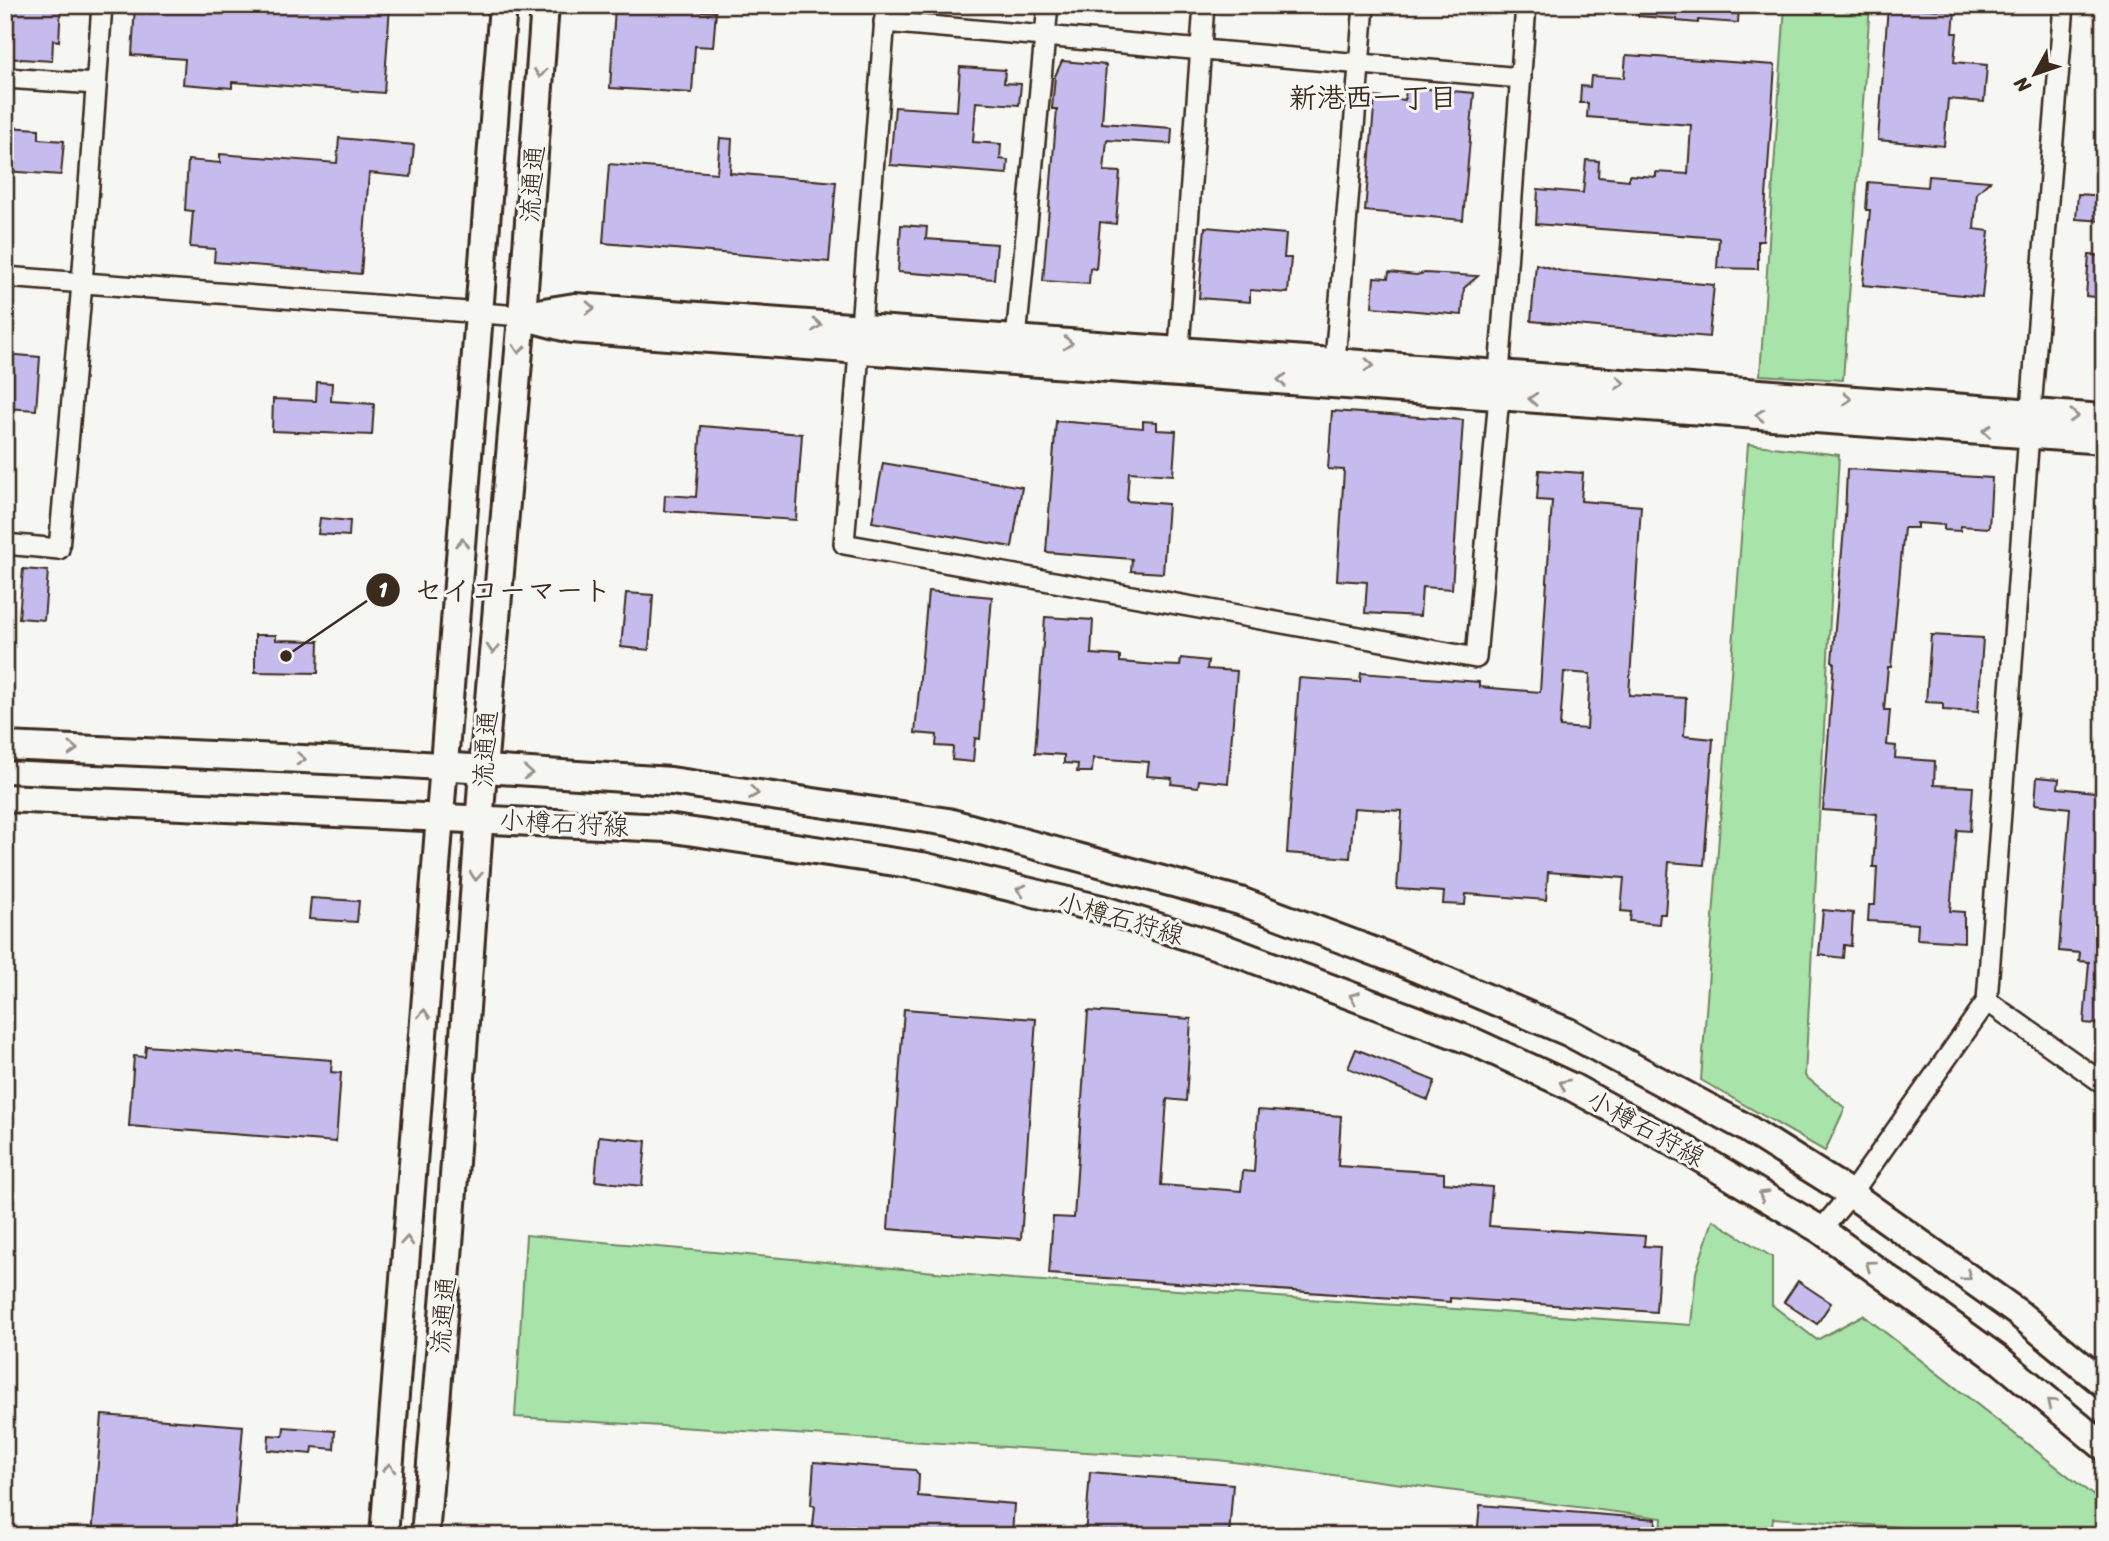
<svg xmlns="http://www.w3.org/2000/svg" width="2109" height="1541" viewBox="0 0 2109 1541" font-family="Sriracha,'Klee One',sans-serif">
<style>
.green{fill:#a8e3a9;stroke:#728664;stroke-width:2}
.building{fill:#c6bbed;stroke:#3b2a1e;stroke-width:2;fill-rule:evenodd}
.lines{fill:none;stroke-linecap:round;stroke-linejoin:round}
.street-casing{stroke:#3b2a1e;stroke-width:24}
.secondary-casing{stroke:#3b2a1e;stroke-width:32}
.street{stroke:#f6f6f2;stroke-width:19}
.secondary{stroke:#f6f6f2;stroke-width:26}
.oneway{stroke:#989088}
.labels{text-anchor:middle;stroke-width:6;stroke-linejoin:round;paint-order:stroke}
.street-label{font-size:26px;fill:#3b2a1e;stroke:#f6f6f2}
.neighbourhood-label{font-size:28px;font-weight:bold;fill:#3b2a1e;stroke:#f6f6f2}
.leader{fill:none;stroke:#3b2a1e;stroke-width:2.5}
.callout-dot{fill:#3b2a1e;stroke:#f6f6f2;stroke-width:2.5}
.mark-label{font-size:21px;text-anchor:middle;font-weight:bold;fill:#fff}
.callout-label{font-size:28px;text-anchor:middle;font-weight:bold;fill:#3b2a1e;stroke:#f6f6f2;stroke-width:6;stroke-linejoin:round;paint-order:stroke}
</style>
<rect width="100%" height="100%" fill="#f6f6f2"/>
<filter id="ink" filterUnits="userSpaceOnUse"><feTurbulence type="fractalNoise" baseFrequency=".0143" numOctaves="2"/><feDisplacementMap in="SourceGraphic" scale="14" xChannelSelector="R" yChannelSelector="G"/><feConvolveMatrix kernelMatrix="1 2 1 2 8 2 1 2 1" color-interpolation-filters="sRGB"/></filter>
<g filter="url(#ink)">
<g class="green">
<polygon points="1785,5 1870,5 1843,380 1760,375"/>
<polygon points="1748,444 1839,455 1805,1076 1845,1108 1825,1151 1701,1080"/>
<polygon points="1713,1220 1772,1257 1772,1305 1817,1340 1863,1315 2104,1504 2104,1536 2025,1536 1773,1518 1771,1536 1661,1536 1662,1518 1218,1460 515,1417 526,1235 1013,1279 1691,1325 1696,1272"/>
<polygon points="1779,1526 1934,1536 1778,1536"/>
</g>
<g class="building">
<polygon points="5,5 61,5 59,41 53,40 52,61 5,58"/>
<polygon points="135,5 390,5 384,93 232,82 232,88 183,84 185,59 132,55"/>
<polygon points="1638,5 1739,5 1738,23 1698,20 1698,23 1677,21 1677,19 1638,16"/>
<polygon points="615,6 716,12 713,47 695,46 692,93 610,88"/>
<polygon points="1888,6 1955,11 1953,33 1957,33 1954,62 1987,65 1984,102 1948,99 1944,146 1878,140"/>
<polygon points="1626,55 1775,65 1763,241 1758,241 1758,269 1717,268 1719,238 1536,224 1538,189 1583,193 1586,160 1599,161 1598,177 1629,180 1629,175 1656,177 1656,172 1688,174 1691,125 1587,117 1588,103 1580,103 1581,86 1590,87 1591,76 1624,78"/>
<polygon points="1062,61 1106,65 1102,123 1172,128 1171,144 1107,140 1104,171 1120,172 1116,224 1100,222 1096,269 1090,268 1089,284 1043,281 1057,109 1052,109 1055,76"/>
<polygon points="960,67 1005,70 1004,83 1021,84 1019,105 976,102 973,142 1001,144 1000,159 1008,160 1007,174 890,165 895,107 957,111"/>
<polygon points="1406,87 1474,93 1463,220 1365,211 1375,97 1405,100"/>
<polygon points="5,127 39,129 39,139 64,141 61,175 5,171"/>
<polygon points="339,138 414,145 411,177 369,173 361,274 214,262 215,249 190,247 193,211 185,210 188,160 220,163 220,154 337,163"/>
<polygon points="720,138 732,139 730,173 836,182 829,262 603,243 609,164 717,173"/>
<polygon points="1928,176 1990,181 1977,193 1974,229 1989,231 1982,297 1863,285 1870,210 1866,210 1868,182 1927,187"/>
<polygon points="2078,194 2104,196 2104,221 2076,219"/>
<polygon points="901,225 927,227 926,239 997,244 994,279 898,272"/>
<polygon points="1205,227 1286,234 1284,258 1291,258 1288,293 1250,290 1250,302 1199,298"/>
<polygon points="2089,255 2104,256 2104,298 2086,296"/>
<polygon points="1536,264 1561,271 1714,285 1709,337 1531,321"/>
<polygon points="1389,272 1416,275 1425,273 1478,276 1464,288 1462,315 1372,307 1374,277 1388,278"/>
<polygon points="5,354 40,357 36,410 5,408"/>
<polygon points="317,382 332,383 331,401 374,404 372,435 272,431 273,399 316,401"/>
<polygon points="1332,411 1463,420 1452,589 1422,587 1420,616 1365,613 1367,582 1337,580 1344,470 1328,469"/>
<polygon points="1056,421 1143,428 1143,421 1157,422 1157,430 1176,431 1173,475 1129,472 1127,501 1168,504 1163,573 1131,571 1132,559 1046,552"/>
<polygon points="701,426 802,434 796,520 664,511 665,495 696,497"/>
<polygon points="883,463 1022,487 1012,547 872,522"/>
<polygon points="1847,469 1992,478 1989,528 1960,526 1960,531 1944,530 1944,525 1917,523 1917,528 1904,528 1891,667 1888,667 1884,710 1890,710 1887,745 1896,746 1895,758 1935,761 1934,785 1973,787 1970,831 1957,830 1950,911 1964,912 1964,942 1917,939 1918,924 1868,921 1869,905 1875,905 1877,867 1873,867 1877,814 1823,810 1834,662 1832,661 1845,518"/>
<path d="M1539 470 1583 473 1581 501 1641 506 1629 695 1686 698 1684 736 1713 739 1704 865 1669 862 1665 914H1660L1659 924 1630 921 1631 912 1621 911 1624 878 1548 872 1546 900 1466 894 1465 905 1443 904 1444 892 1397 889 1402 811 1354 808 1350 858 1287 853 1299 678 1360 682 1361 673 1479 682V687L1540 692 1552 501 1537 500ZM1564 672 1590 674 1587 729 1560 727Z"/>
<polygon points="320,518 350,521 349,536 318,534"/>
<polygon points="23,569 48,571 44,620 19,618"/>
<polygon points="928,591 992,597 980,739 975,738 973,762 952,760 953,747 936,746 937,735 915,733"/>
<polygon points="626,593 653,595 649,650 621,647"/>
<polygon points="1045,617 1093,620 1091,654 1120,656 1120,662 1157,665 1180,666 1181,658 1208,661 1207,669 1237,671 1228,783 1199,780 1198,787 1171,784 1172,778 1147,776 1149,762 1093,758 1092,772 1077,772 1078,764 1064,763 1064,755 1035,753"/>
<polygon points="255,635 276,635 276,640 319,641 318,673 255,672"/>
<polygon points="1931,635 1983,638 1978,712 1943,710 1943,703 1926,702"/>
<polygon points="2037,777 2059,779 2058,788 2104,793 2104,1025 2084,1023 2089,962 2079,961 2080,953 2059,951 2070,808 2035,804"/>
<polygon points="311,898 359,901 357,922 309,919"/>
<polygon points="1823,910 1853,913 1851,946 1844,945 1843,958 1819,955"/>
<polygon points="904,1009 1036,1019 1021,1239 888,1229"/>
<polygon points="1088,1011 1191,1019 1186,1101 1167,1099 1161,1185 1241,1191 1243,1171 1254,1172 1258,1110 1341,1116 1338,1166 1444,1173 1444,1183 1492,1187 1489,1226 1645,1236 1644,1246 1660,1247 1656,1312 1450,1298 1450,1302 1049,1274 1053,1217 1074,1218"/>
<polygon points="146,1046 332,1060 331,1072 341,1073 336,1142 129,1126 134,1056 145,1057"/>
<polygon points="1356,1049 1435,1081 1428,1100 1348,1068"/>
<polygon points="599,1136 646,1141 642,1186 595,1181"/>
<polygon points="1798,1281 1831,1303 1817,1324 1784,1302"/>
<polygon points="102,1415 243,1426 234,1536 92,1536"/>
<polygon points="284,1427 335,1431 334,1449 313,1447 312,1454 268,1450 269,1435 283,1436"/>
<polygon points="814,1462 915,1470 919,1475 918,1496 1014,1504 1012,1536 812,1536 815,1506 811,1505"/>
<polygon points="1090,1472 1233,1484 1229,1536 1085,1536"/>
<polygon points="1480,1505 1656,1519 1655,1536 1477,1536"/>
</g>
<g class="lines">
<g class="street-casing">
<g id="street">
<polyline points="886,5 844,544 1476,658 1499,396 1499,374 1526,5"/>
<polyline points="884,22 1521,78"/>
<polyline points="5,78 96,84"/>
<polyline points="5,277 522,316"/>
<polyline points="1015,350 1048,5"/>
<polyline points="1178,361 1204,5"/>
<polyline points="1334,373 1364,5"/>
<polyline points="5,544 59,549 82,283 102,5"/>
<polyline points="1987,1001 2104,1084"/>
<polyline points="1821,1230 1851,1194 1987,1001 2029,434 2064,5"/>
</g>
</g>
<g class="secondary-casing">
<g id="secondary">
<polyline points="531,314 575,307 2104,418"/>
<polyline points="522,316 571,329 2104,440"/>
<polyline points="5,746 392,763 671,781 948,822 1240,901 1397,960 1568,1032 1743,1126 1851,1194 2018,1313 2104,1384"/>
<polyline points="5,798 667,828 922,866 1101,909 1224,948 1474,1042 1572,1087 1673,1142 1821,1230 2001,1361 2104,1447"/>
<polyline points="384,1536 503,5"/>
<polyline points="425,1536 450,1232 483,770 522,316 545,5"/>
</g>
</g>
<use href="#street" class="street"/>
<use href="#secondary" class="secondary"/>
</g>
<defs><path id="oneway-chevron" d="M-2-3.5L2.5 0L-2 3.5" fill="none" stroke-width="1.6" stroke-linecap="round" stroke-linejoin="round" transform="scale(1.75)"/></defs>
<g class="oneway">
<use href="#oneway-chevron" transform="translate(540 73) rotate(94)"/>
<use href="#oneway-chevron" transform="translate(590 308) rotate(4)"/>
<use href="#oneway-chevron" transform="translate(817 325) rotate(4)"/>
<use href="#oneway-chevron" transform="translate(1068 343) rotate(4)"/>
<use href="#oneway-chevron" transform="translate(519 349) rotate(95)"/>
<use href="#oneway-chevron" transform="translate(1369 365) rotate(4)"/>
<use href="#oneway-chevron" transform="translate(1282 380) rotate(-176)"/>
<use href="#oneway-chevron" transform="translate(1620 383) rotate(4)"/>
<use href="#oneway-chevron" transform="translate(1533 399) rotate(-176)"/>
<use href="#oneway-chevron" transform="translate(1847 399) rotate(4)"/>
<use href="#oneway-chevron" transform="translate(1760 415) rotate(-176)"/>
<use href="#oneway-chevron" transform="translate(2074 416) rotate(4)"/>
<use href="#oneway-chevron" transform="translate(1987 431) rotate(-176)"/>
<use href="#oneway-chevron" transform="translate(462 543) rotate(-86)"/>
<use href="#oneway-chevron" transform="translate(493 649) rotate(95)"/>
<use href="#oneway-chevron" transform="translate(73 749) rotate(3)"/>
<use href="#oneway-chevron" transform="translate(301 759) rotate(3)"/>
<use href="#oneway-chevron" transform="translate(528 773) rotate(3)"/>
<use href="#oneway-chevron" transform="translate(754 793) rotate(9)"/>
<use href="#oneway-chevron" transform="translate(476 876) rotate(94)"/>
<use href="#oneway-chevron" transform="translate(1021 890) rotate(-166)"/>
<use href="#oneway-chevron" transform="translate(1354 997) rotate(-159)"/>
<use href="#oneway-chevron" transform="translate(424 1014) rotate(-86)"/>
<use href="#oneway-chevron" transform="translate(1564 1084) rotate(-155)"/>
<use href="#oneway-chevron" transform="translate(1763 1195) rotate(-149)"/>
<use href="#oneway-chevron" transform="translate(407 1241) rotate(-86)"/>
<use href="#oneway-chevron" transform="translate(1870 1265) rotate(-144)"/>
<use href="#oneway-chevron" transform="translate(1967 1276) rotate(36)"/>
<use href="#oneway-chevron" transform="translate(2051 1403) rotate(-140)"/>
<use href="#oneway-chevron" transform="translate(389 1468) rotate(-86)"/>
</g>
</g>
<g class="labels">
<g class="street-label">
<text transform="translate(532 184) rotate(-86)" y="9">流通通</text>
<text transform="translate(485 749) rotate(-86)" y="9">流通通</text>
<text transform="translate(564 823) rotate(3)" y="9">小樽石狩線</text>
<text transform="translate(1121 918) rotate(16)" y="9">小樽石狩線</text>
<text transform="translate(1646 1128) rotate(29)" y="9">小樽石狩線</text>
<text transform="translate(443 1315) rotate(-85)" y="9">流通通</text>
</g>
<g class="neighbourhood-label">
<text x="1373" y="107">新港西一丁目</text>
</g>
</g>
<path class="leader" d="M286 656L383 590"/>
<g class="callout-dot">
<circle cx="286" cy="656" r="7"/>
<circle cx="383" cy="590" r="18"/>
</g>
<g class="mark-label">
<text x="383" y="597">1</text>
</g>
<g class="callout-label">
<text x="513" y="600">セイコーマート</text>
</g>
<rect width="2109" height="1541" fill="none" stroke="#f6f6f2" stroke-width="28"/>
<rect x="14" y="14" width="2081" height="1513" fill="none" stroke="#3b2a1e" stroke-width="2.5" filter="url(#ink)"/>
<g transform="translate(2035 74) rotate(230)" stroke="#f6f6f2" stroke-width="5" paint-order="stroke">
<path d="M0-5L12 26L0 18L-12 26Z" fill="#3b2a1e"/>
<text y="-10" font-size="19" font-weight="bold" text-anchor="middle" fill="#3b2a1e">N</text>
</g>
</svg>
